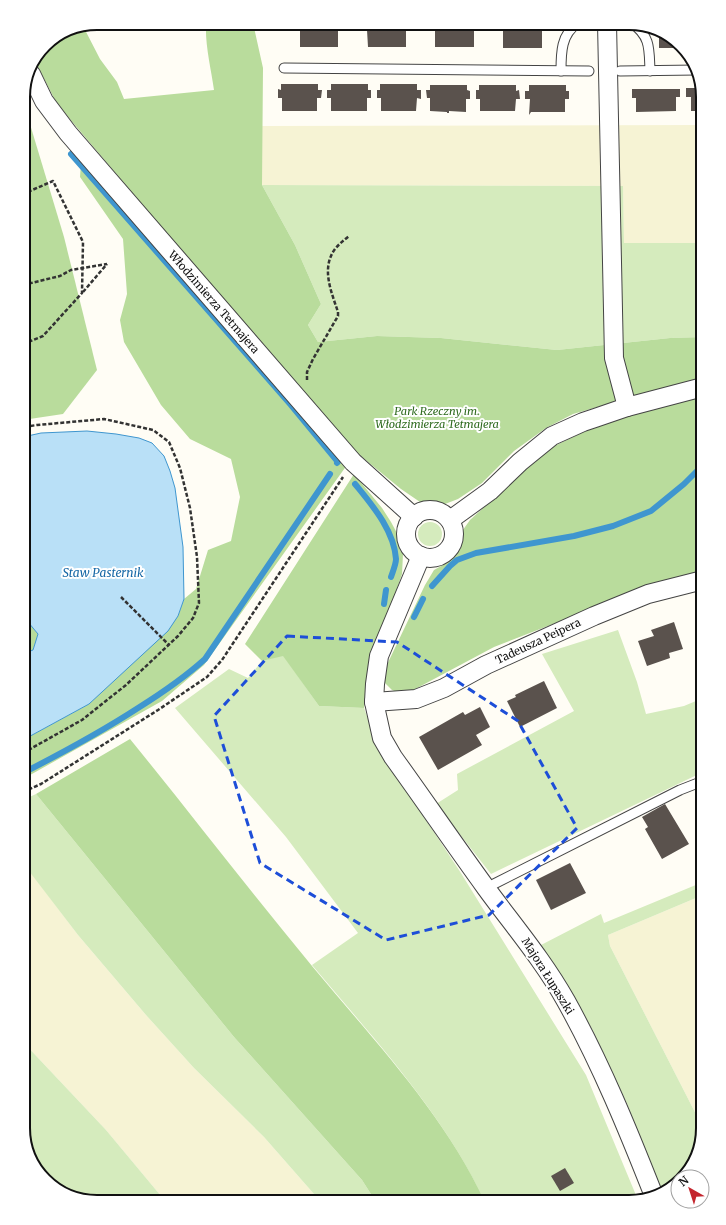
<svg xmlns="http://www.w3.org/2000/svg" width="726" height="1225" viewBox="0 0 726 1225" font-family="Merriweather,serif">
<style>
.farmland{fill:#f6f3d4}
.green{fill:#d5ebbd}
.forest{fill:#b9dc9c}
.water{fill:#b9e0f7;stroke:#3f96cf}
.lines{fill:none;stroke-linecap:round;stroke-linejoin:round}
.stream{stroke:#3f96cf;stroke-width:6}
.building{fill:#5a524d}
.service-casing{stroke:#444;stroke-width:11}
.minor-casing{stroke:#444;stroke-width:20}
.path{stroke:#333;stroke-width:2.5;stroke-dasharray:4 2;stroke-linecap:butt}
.service{stroke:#fff;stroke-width:9}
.minor{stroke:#fff;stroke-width:18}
.marked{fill:none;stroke:#1d4ed8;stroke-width:3;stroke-dasharray:8 5;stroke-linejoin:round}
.labels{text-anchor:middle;stroke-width:4;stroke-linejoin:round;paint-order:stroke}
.street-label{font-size:11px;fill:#111;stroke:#fff}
.park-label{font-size:11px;font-style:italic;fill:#2f6b1f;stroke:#fff}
.water-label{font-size:12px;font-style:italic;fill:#1768a6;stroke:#fff}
.rim{fill:none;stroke:#111;stroke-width:2}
</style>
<rect width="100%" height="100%" fill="#fffdf5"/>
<g class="farmland">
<polygon points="703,125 703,243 624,243 623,186 262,185 262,126"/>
<polygon points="23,862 78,935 146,1015 194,1068 264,1137 321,1202 166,1202 106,1130 23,1042"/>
<polygon points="703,895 703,1128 610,946 608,935"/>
</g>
<g class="green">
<polygon points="262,185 623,186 624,243 703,243 703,337 670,338 557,350 441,338 377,336 318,342 308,325 321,304 295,245"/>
<circle cx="430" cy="534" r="12"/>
<polygon points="618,630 637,682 646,714 684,706 703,698 703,772 491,874 436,804 458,790 457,774 574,711 542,654"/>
<path d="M283 655 319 706 364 708 379 749 459 870 586 1075 638 1200 629 1202H485C443 1113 375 1040 312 965L358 933 286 837 175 708 229 669 248 678 262 661Z"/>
<polygon points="36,794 234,1037 362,1180 376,1202 321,1202 264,1137 194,1068 146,1015 78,935 29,871 23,862 23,800"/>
<polygon points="703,882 703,895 608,935 610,946 703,1128 691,1169 682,1177 678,1177 678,1180 661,1195 628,1106 592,1029 541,945 601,914 604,923"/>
<polygon points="23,1042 106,1130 166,1202 92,1202 56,1190 30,1161 23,1128"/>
</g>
<g class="forest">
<path d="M206 23H253L263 68 262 185 295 245 321 304 308 325 318 342 377 336 441 338 557 350 670 338 703 337V377L573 414 546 428 514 451 482 483 458 499 445 504 433 505 420 502 401 489 357 453 246 328 69 118 55 100 36 63 45 44 69 29 83 26 100 59 117 82 124 99 214 90C211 68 205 46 206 23Z"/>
<polygon points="23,101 64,237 97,370 63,414 23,420"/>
<polygon points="81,163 347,465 204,665 162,701 23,779 23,740 89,704 178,616 184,599 196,589 208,550 231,541 240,497 231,459 190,439 161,405 124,342 120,320 127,294 123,239 80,177"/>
<polygon points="703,395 703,573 653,585 494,647 404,695 392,690 383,681 383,673 425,585 434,570 443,565 457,546 460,534 470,520 548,449 590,429 636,412"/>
<polygon points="354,474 382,508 391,522 398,535 403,554 402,574 367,676 364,708 319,706 283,656 262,661 245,644"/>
<polygon points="23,616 38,634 33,650 23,654"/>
<path d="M130 739C191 814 250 891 312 966 374 1041 443 1112 485 1202H376L362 1180 234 1037 36 794Z"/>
</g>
<polygon class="water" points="87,431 116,434 139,438 152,443 164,456 170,471 175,488 183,547 184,599 178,616 168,631 89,704 23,740 23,654 33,650 38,634 23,616 23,437 41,433"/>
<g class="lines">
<g class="stream">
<polyline points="71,154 291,405 338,462 337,463"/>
<path d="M355 484C372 505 394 530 396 559 396 564 393 571 391 577"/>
<polyline points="432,586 450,566 457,560 476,553 574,536 613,526 651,511 684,484 703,465"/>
<polyline points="384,604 386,590"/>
<polyline points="414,617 423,599"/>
<path d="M23 773C62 753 101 732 138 708 162 693 184 678 205 659L330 474"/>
</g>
</g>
<g class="building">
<polygon points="300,23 338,23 338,24 340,24 340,30 338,30 338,47 300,47 300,30 297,30 297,24 300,24"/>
<polygon points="368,23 406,23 406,25 408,25 408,30 406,30 406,47 368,47 367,30 365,30 365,25 368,25"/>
<polygon points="435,23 474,23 474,25 476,25 476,30 474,30 474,47 435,47 435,30 433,30 433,25 435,25"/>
<polygon points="503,23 542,23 542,25 544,25 544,31 542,31 542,48 503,48 503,30 501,31 501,25 503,25"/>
<polygon points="659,32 670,36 681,48 659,48"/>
<polygon points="281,84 318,84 318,90 322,90 321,98 317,98 317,111 282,111 282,98 278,98 278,89 281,90"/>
<polygon points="331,84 368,84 368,90 371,90 371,98 367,98 367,111 331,111 331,98 327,98 327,90 331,90"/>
<polygon points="380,84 417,84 417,90 421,90 421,99 417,98 416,111 381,111 381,98 377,98 377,90 380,90"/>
<polygon points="430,85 467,85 467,90 470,91 470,99 466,99 466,112 449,111 449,113 447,113 447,112 430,111 430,98 427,98 426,90 430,90"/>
<polygon points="479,85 516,85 516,91 519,90 520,99 516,99 515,111 480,111 480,99 476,99 476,90 479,90"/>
<polygon points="529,85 566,85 566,91 569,91 569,99 565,99 565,112 531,112 529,115 530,99 525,99 525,91 529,91"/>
<polygon points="686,88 701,88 703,97 703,111 691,111 691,97 686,97"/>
<polygon points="632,89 680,89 680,97 676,97 676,111 636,112 636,98 632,98"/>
<polygon points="674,622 683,649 669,653 670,658 647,666 638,641 654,636 651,630"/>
<polygon points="544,681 557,708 520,727 507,701 516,697 515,695"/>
<polygon points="480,707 490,727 476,735 482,745 438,770 419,737 463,712 465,715"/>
<polygon points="665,804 689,844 662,859 645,829 648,827 642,817"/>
<polygon points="570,863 586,893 551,910 536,880"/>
<polygon points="565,1168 574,1183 560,1191 551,1176"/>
</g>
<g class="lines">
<g class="service-casing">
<g id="service">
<path d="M632 23C651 37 649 49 650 71"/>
<polyline points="284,68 589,71"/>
<path d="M561 71C561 53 561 34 578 23"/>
<polyline points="620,71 697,70"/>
<polyline points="486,888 680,790 703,781"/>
</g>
</g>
<g class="minor-casing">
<g id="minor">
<polyline points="607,23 614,358 627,407"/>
<polyline points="31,74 44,101 68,133 353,462 414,517"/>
<circle cx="430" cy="534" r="24"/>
<polyline points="450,520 490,491 520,462 552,436 583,422 595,418 627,407 703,387"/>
<path d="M421 556 379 656 375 684 374 702 382 738 393 757C424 800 454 844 486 888 513 925 543 960 566 1001 601 1064 628 1130 654 1196"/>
<polyline points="374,702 416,699 444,688 486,665 594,616 648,594 703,580"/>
</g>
</g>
<g class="path">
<polyline points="23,285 60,276 71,270 107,264"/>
<polyline points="83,292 107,264"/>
<polyline points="23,344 43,336 82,293 83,242 53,181 23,194"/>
<path d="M307 380V372L313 359 338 316V312C331 291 321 268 335 249 339 244 344 240 349 236"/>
<polyline points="121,597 169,645"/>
<polyline points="23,753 82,720 126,685 178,636 193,618 199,603 197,557 190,508 180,468 169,442 153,430 104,419 37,425 23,427"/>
<polyline points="23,792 41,784 158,710 207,677 222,660 343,477"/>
</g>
<use href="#service" class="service"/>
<use href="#minor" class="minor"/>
</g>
<path class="marked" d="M287 636 397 642 518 721 577 828 489 915 386 940 260 863 214 716Z"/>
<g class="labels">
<g class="street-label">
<text transform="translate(214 302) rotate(49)" y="4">Włodzimierza Tetmajera</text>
<text transform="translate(538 641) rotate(-25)" y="4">Tadeusza Peipera</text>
<text transform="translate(548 976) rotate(58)" y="4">Majora Łupaszki</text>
</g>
<g class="park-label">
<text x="437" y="415">Park Rzeczny im.<tspan x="437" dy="13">Włodzimierza Tetmajera</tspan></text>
</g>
<g class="water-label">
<text x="103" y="577">Staw Pasternik</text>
</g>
</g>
<path d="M0 0H726V1225H0ZM97 30H629A67 67 0 0 1 696 97V1128A67 67 0 0 1 629 1195H97A67 67 0 0 1 30 1128V97A67 67 0 0 1 97 30Z" fill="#fff" fill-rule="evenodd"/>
<path class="rim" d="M97 30H629A67 67 0 0 1 696 97V1128A67 67 0 0 1 629 1195H97A67 67 0 0 1 30 1128V97A67 67 0 0 1 97 30Z"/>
<g transform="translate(690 1189) rotate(321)"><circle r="19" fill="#ffffff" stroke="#a0a0a0"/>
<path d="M0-3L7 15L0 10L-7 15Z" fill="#c4262e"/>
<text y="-6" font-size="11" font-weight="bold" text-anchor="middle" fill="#111111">N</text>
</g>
</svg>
